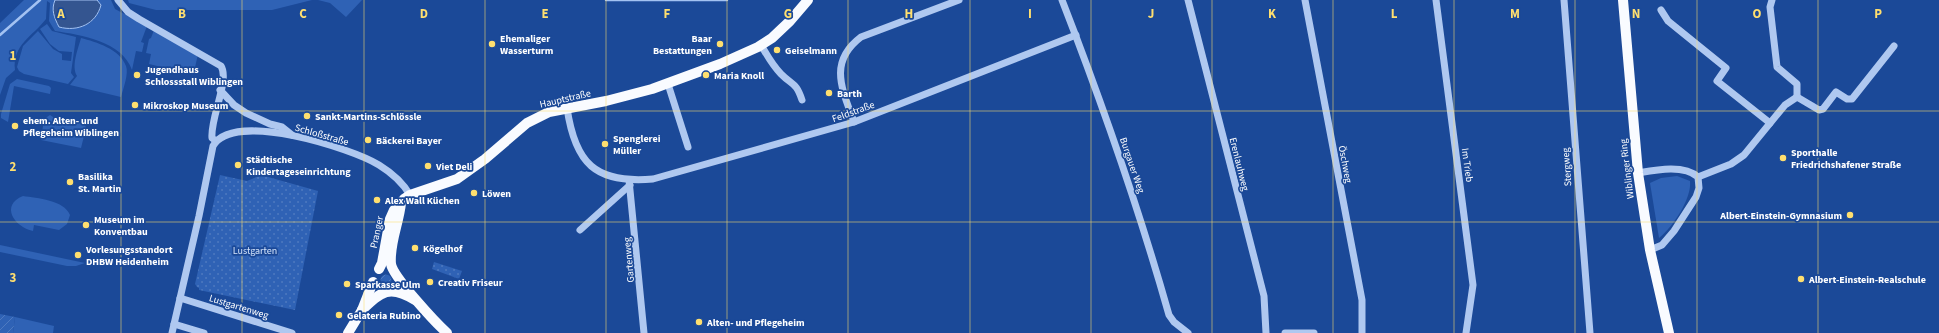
<svg xmlns="http://www.w3.org/2000/svg" width="1939" height="333" viewBox="0 0 1939 333" font-family="'Source Sans 3',sans-serif">
<style>
.grass{fill:#2f62b5}
.park{fill:url(#park-dots)}
.garden{fill:url(#garden-furrows)}
.water{fill:#345590;stroke:#a3c2f2}
.lines{fill:none;stroke-linecap:round;stroke-linejoin:round}
.stream{stroke:#a3c2f2;stroke-width:2.5}
.minor{stroke:#afc8f0;stroke-width:7}
.major{stroke:#f9fbff;stroke-width:10}
.grid{fill:none;stroke:#ffdf6f;stroke-width:1;stroke-opacity:0.55}
.poi-dot{fill:#ffdf6f;stroke:#1b4998;stroke-width:1.5}
.labels{text-anchor:middle;stroke-width:3.5;stroke-linejoin:round;paint-order:stroke}
.poi-label{font-size:10px;font-weight:bold;fill:#fff;stroke:#1b4998;text-anchor:start}
.street-label{font-size:10px;fill:#fff;stroke:#1b4998}
.park-label{font-size:10px;fill:#d6e5fb;stroke:#1b4998}
.grid-label{font-size:13px;text-anchor:middle;font-weight:bold;fill:#ffdf6f;stroke:#1b4998;stroke-width:3.5;stroke-linejoin:round;paint-order:stroke}
</style>
<defs>
<pattern id="park-dots" width="8" height="8" patternUnits="userSpaceOnUse"><rect width="8" height="8" fill="#2f62b5"/><path d="M2 2h.1M6 6h.1" fill="none" stroke="#4e7ac0" stroke-width="1.8" stroke-linecap="round"/></pattern>
<pattern id="garden-furrows" width="10" height="10" patternUnits="userSpaceOnUse"><rect width="10" height="10" fill="#2f62b5"/><path d="M-1 1l2-2M0 10L10 0M9 11l2-2" fill="none" stroke="#4e7ac0"/></pattern>
</defs>
<rect width="100%" height="100%" fill="#1b4998"/>
<g class="grass">
<path d="M24 0H55L53 6 72 29 90 23 101 5 97 0H111L115 9 147 26 141 42 144 43 142 52 136 51 132 70C122 41 81 35 55 31L49 21 50 3 47 1 46 19C33 36 12 45 15 70L6 78 0 95V23Z"/>
<polygon points="128,0 312,0 272,10 156,10 129,3"/>
<polygon points="318,0 362,0 346,17 330,3"/>
<polygon points="47,24 52,31 76,37 71,73 74,77 68,84 24,74 19,71 17,67 23,46 38,31 53,49 62,54 62,60 71,61 72,52 59,51 50,44 40,29"/>
<polygon points="154,30 198,54 194,72 191,74 149,64 151,54 146,53 149,39 151,38"/>
<path d="M81 38C96 42 120 49 126 66 129 74 123 89 121 97L70 85 77 76C71 66 78 49 81 38Z"/>
<polygon points="17,79 49,86 51,88 50,94 14,86 8,122 1,118 1,114 10,84"/>
<polygon points="50,115 56,119 71,122 75,120 84,122 86,128 81,148 41,140 44,119"/>
<path d="M1677 176 1690 181C1692 198 1673 227 1659 238L1650 183 1661 178Z"/>
<path d="M23 196C37 198 64 200 70 215L67 224 59 230 34 225 33 231C14 227 0 205 23 196Z"/>
<polygon points="0,245 85,263 76,266 67,266 0,252"/>
<polygon points="15,317 54,326 53,333 13,333"/>
</g>
<g class="park">
<polygon points="220,175 247,181 261,175 318,191 295,310 199,290 199,288 197,287 195,284"/>
<polygon points="434,262 462,271 459,279 432,269"/>
</g>
<g class="garden">
<circle cx="386" cy="280" r="5.5"/>
<polygon points="0,314 15,317 13,333 0,333"/>
</g>
<path class="water" d="M55 0H97L101 5C96 24 78 32 59 27 54 17 51 10 55 0Z"/>
<g class="lines">
<g class="stream">
<polyline points="606,0 727,0"/>
<polyline points="0,35 40,0"/>
</g>
<g class="minor">
<path d="M118 0 128 12 139 19 221 66C230 80 210 118 212 138L216 141"/>
<path d="M1062 0C1102 103 1139 209 1169 315L1174 322 1188 333"/>
<polyline points="1188,0 1264,296 1266,333"/>
<polyline points="1305,0 1362,300 1362,333"/>
<polyline points="1436,0 1473,285 1466,333"/>
<polyline points="1564,0 1590,333"/>
<polyline points="1772,0 1770,7 1777,67 1797,84 1797,97"/>
<polyline points="1661,10 1668,21 1726,68 1717,81 1770,123"/>
<path d="M761 45C767 55 772 65 781 74 793 86 796 82 802 100"/>
<polyline points="668,84 688,147"/>
<polyline points="220,90 234,105 246,113 270,124 282,127 292,135"/>
<polyline points="1797,97 1819,110 1823,109 1836,92 1847,99 1852,99 1894,46"/>
<path d="M567 108C575 163 595 184 653 179L854 122 1076 35"/>
<path d="M854 122C842 89 828 62 861 37L959 0"/>
<path d="M1638 173C1655 170 1684 164 1698 177L1699 188 1696 197 1674 231 1662 245 1650 250"/>
<polyline points="1698,177 1731,164 1744,155 1785,105 1797,97"/>
<polyline points="629,180 644,333"/>
<polyline points="580,230 630,185"/>
<polyline points="180,298 292,333"/>
<polyline points="174,324 204,333"/>
<path d="M172 333 199 216 213 146C233 110 351 148 379 165 392 173 403 183 410 195"/>
<polyline points="1285,333 1314,333"/>
</g>
<g class="major">
<polyline points="1623,0 1638,173 1650,250 1669,333"/>
<path d="M401 203C399 223 389 244 391 264 393 277 436 323 447 333"/>
<polyline points="379,269 382,263 390,219 394,210 404,199 410,195 457,179 485,159 527,123 549,112 606,101 652,89 720,64 758,47 772,38 790,21 808,0"/>
<path d="M362 310C381 292 389 284 415 300"/>
<polyline points="348,333 362,310 373,282"/>
</g>
</g>
<path class="grid" d="M121 0V333M242 0V333M364 0V333M485 0V333M606 0V333M727 0V333M848 0V333M970 0V333M1091 0V333M1212 0V333M1333 0V333M1454 0V333M1575 0V333M1697 0V333M1818 0V333M0 111H1939M0 222H1939"/>
<g class="poi-dot">
<circle cx="492" cy="44" r="4"/>
<circle cx="720" cy="44" r="4"/>
<circle cx="777" cy="50" r="4"/>
<circle cx="137" cy="75" r="4"/>
<circle cx="706" cy="75" r="4"/>
<circle cx="829" cy="93" r="4"/>
<circle cx="135" cy="105" r="4"/>
<circle cx="307" cy="116" r="4"/>
<circle cx="15" cy="126" r="4"/>
<circle cx="368" cy="140" r="4"/>
<circle cx="605" cy="144" r="4"/>
<circle cx="1783" cy="158" r="4"/>
<circle cx="238" cy="165" r="4"/>
<circle cx="428" cy="166" r="4"/>
<circle cx="70" cy="182" r="4"/>
<circle cx="474" cy="193" r="4"/>
<circle cx="377" cy="200" r="4"/>
<circle cx="1850" cy="215" r="4"/>
<circle cx="86" cy="225" r="4"/>
<circle cx="415" cy="248" r="4"/>
<circle cx="78" cy="255" r="4"/>
<circle cx="1801" cy="279" r="4"/>
<circle cx="430" cy="282" r="4"/>
<circle cx="347" cy="284" r="4"/>
<circle cx="339" cy="315" r="4"/>
<circle cx="699" cy="322" r="4"/>
</g>
<g class="labels">
<g class="poi-label">
<text x="500" y="42">Ehemaliger<tspan x="500" dy="12">Wasserturm</tspan></text>
<text x="712" y="42" text-anchor="end">Baar<tspan x="712" dy="12">Bestattungen</tspan></text>
<text x="785" y="54">Geiselmann</text>
<text x="145" y="73">Jugendhaus<tspan x="145" dy="12">Schlossstall Wiblingen</tspan></text>
<text x="714" y="79">Maria Knoll</text>
<text x="837" y="97">Barth</text>
<text x="143" y="109">Mikroskop Museum</text>
<text x="315" y="120">Sankt-Martins-Schlössle</text>
<text x="23" y="124">ehem. Alten- und<tspan x="23" dy="12">Pflegeheim Wiblingen</tspan></text>
<text x="613" y="142">Spenglerei<tspan x="613" dy="12">Müller</tspan></text>
<text x="376" y="144">Bäckerei Bayer</text>
<text x="1791" y="156">Sporthalle<tspan x="1791" dy="12">Friedrichshafener Straße</tspan></text>
<text x="246" y="163">Städtische<tspan x="246" dy="12">Kindertageseinrichtung</tspan></text>
<text x="436" y="170">Viet Deli</text>
<text x="78" y="180">Basilika<tspan x="78" dy="12">St. Martin</tspan></text>
<text x="482" y="197">Löwen</text>
<text x="385" y="204">Alex Wall Küchen</text>
<text x="1842" y="219" text-anchor="end">Albert-Einstein-Gymnasium</text>
<text x="94" y="223">Museum im<tspan x="94" dy="12">Konventbau</tspan></text>
<text x="423" y="252">Kögelhof</text>
<text x="86" y="253">Vorlesungsstandort<tspan x="86" dy="12">DHBW Heidenheim</tspan></text>
<text x="1809" y="283">Albert-Einstein-Realschule</text>
<text x="438" y="286">Creativ Friseur</text>
<text x="355" y="288">Sparkasse Ulm</text>
<text x="347" y="319">Gelateria Rubino</text>
<text x="707" y="326">Alten- und Pflegeheim</text>
</g>
<g class="street-label">
<text transform="translate(565 98) rotate(-13)" y="4">Hauptstraße</text>
<text transform="translate(853 111) rotate(-20)" y="4">Feldstraße</text>
<text transform="translate(322 134) rotate(16)" y="4">Schloßstraße</text>
<text transform="translate(1240 164) rotate(76)" y="4">Erenlauhweg</text>
<text transform="translate(1346 164) rotate(79)" y="4">Öschweg</text>
<text transform="translate(1133 165) rotate(71)" y="4">Burgauer Weg</text>
<text transform="translate(1468 165) rotate(82)" y="4">Im Trieb</text>
<text transform="translate(1566 167) rotate(-94)" y="4">Stergweg</text>
<text transform="translate(1626 169) rotate(-97)" y="4">Wiblinger Ring</text>
<text transform="translate(376 232) rotate(-78)" y="4">Pranger</text>
<text transform="translate(628 260) rotate(-95)" y="4">Gartenweg</text>
<text transform="translate(239 306) rotate(17)" y="4">Lustgartenweg</text>
</g>
<g class="park-label">
<text x="255" y="254">Lustgarten</text>
</g>
</g>
<g class="grid-label">
<text x="61" y="18">A</text>
<text x="182" y="18">B</text>
<text x="303" y="18">C</text>
<text x="424" y="18">D</text>
<text x="545" y="18">E</text>
<text x="667" y="18">F</text>
<text x="788" y="18">G</text>
<text x="909" y="18">H</text>
<text x="1030" y="18">I</text>
<text x="1151" y="18">J</text>
<text x="1272" y="18">K</text>
<text x="1394" y="18">L</text>
<text x="1515" y="18">M</text>
<text x="1636" y="18">N</text>
<text x="1757" y="18">O</text>
<text x="1878" y="18">P</text>
<text x="13" y="60">1</text>
<text x="13" y="171">2</text>
<text x="13" y="282">3</text>
</g>
</svg>
